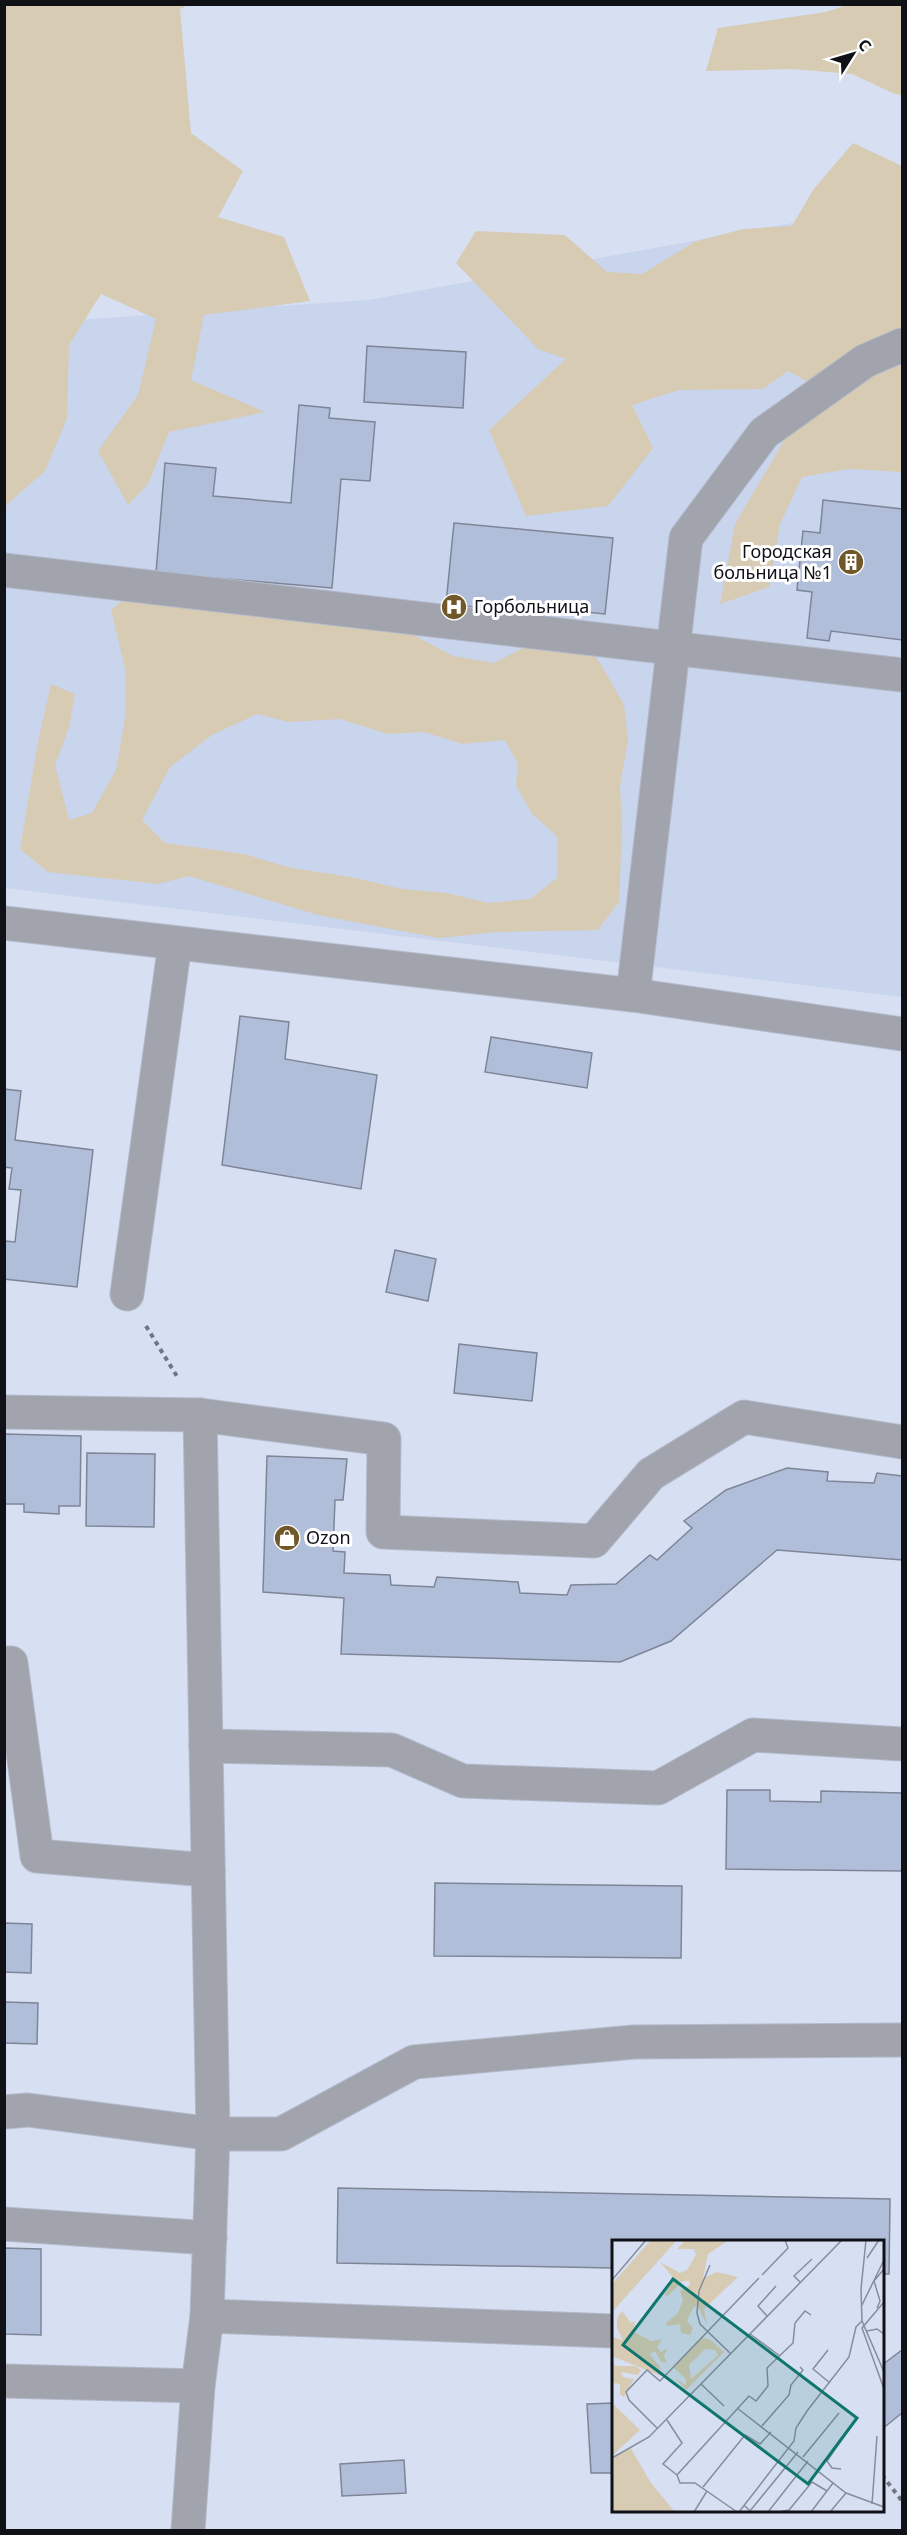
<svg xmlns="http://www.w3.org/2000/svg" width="907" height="2535" viewBox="0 0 907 2535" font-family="'Noto Sans',sans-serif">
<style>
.built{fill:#c9d4ed}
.green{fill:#d7cbb4;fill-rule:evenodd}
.building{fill:#b1beda;stroke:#7e8596;stroke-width:1.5}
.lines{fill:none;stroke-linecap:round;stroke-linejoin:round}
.minor-casing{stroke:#b3bacb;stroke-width:35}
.path{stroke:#717682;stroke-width:4;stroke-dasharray:4.5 4.5;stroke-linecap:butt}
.minor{stroke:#a1a4ac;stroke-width:33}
.labels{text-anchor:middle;stroke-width:6;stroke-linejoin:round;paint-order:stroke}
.poi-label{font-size:18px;fill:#0f1117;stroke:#fff;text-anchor:start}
.inset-road{fill:none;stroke:#878d9a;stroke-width:1.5}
.view{fill:#0f766e;fill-opacity:0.15;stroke:#0f766e;stroke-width:3}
.inset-edge{fill:none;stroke:#0f1117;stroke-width:3}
</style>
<rect width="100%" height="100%" fill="#d7dff2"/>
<polygon class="built" points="902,203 902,997 5,888 4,325 368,300"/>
<g class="green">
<polygon points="5,4 188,5 180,9 191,133 243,171 218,217 284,237 310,301 204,315 191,380 265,412 169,432 148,484 128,505 98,451 138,395 156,319 101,294 69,345 67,418 45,471 5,506"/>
<polygon points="847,5 902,5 902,95 895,94 852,74 791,69 706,71 718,28 826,12"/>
<polygon points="853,143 902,166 902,472 848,469 802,477 780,524 769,587 720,604 735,524 789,432 840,400 788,371 763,389 679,390 632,405 653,448 608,506 526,516 489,430 566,359 538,349 456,263 476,231 565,235 607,272 642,274 694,242 743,229 792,226 813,190"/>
<path d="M141 585 393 624 453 656 494 663 531 644 585 643 602 666 624 705 628 740 620 786 622 830 619 902 598 930 498 932 439 938 318 915 189 876 158 884 48 872 20 849 38 741 51 684 75 694 69 728 55 765 69 820 92 813 116 770 125 718V668L111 610ZM257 714 289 722 340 719 388 734 424 732 462 744 505 740 518 764 516 785 532 814 558 837 557 878 530 899 488 903 447 893 402 889 351 877 291 868 244 854 165 843 142 820 170 767 212 735Z"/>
</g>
<g class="building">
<polygon points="367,346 466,352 463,408 364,402"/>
<polygon points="299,405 330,408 329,418 375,422 370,481 341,479 332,588 156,573 165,463 216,468 213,496 291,503"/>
<polygon points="823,500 902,509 902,640 831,631 829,641 807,638 812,592 797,590 803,531 820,533"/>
<polygon points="454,523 613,538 605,614 513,605 513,611 446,604"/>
<polygon points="240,1016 289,1022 285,1059 377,1075 361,1189 222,1165"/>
<polygon points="491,1037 592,1053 587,1088 485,1072"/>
<polygon points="4,1089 21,1091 15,1140 93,1150 77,1287 4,1279 5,1241 15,1242 21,1190 9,1189 12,1168 4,1167"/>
<polygon points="395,1250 436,1259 428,1301 386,1292"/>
<polygon points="459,1344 537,1353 532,1401 454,1393"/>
<polygon points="4,1434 81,1436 80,1506 59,1506 59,1514 24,1512 24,1504 4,1504"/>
<polygon points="87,1453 155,1454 154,1527 86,1526"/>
<polygon points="267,1456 347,1459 343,1500 335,1500 333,1551 345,1552 344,1573 390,1575 391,1585 434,1587 437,1577 518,1582 520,1593 567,1595 571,1585 616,1584 650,1555 657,1560 692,1528 684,1521 726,1490 787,1468 828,1472 827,1481 874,1483 877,1473 902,1476 902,1560 777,1550 671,1641 620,1662 341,1654 344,1598 263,1592"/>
<polygon points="727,1790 770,1790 770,1801 821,1802 821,1791 902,1793 902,1871 726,1869"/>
<polygon points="435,1883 682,1886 681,1958 434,1956"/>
<polygon points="4,1923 32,1924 31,1973 4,1972"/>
<polygon points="4,2002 38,2003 37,2044 4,2043"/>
<polygon points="338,2188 890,2199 889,2274 882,2274 882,2241 613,2241 613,2268 337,2263"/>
<polygon points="4,2248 41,2249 41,2335 4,2334"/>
<polygon points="902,2350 902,2413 882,2429 882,2365"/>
<polygon points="613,2403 613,2473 591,2473 587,2404"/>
<polygon points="404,2460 406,2493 342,2496 340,2464"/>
</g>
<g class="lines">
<g class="minor-casing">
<g id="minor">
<polyline points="4,570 902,675"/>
<polyline points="4,923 633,995 902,1034"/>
<polyline points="633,995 686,538 764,433 865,361 902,345"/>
<polyline points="127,1294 175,943"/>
<polyline points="4,1412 200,1415 384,1439 383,1532 594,1541 651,1474 744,1417 902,1442"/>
<polyline points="4,1663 11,1663 37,1856 208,1870"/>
<polyline points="206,1746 392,1750 463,1781 658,1788 753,1735 902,1744"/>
<polyline points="4,2112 28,2110 213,2134 281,2134 414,2062 634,2042 902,2040"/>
<polyline points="4,2224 210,2238"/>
<polyline points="207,2316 613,2331"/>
<polyline points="4,2381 198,2386"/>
<polyline points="188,2530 198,2386 207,2316 213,2134 200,1415"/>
</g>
</g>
<g class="path">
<polyline points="146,1326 178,1378"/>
<polyline points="882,2475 902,2501"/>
</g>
<use href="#minor" class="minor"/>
</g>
<defs>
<g id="building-disc" transform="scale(1.35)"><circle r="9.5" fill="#705829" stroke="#fff"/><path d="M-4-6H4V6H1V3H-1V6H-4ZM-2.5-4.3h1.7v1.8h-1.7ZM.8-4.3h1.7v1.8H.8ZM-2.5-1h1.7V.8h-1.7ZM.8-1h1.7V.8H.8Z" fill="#fff"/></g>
<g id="hospital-disc" transform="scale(1.35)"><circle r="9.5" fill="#705829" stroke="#fff"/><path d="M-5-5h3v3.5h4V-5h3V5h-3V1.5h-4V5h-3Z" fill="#fff"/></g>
<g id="shop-disc" transform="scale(1.35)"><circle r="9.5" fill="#705829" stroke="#fff"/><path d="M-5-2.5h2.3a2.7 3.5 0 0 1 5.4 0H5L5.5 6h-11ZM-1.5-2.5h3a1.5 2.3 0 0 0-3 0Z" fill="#fff"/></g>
</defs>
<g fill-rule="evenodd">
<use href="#building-disc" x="851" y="562"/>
<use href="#hospital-disc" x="454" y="607"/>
<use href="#shop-disc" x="287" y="1538"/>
</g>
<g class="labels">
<g class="poi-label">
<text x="832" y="558" text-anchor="end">Городская<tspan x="832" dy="21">больница №1</tspan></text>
<text x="474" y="613">Горбольница</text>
<text x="306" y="1544">Ozon</text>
</g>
</g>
<g transform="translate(612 2240)">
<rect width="272" height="272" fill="#d7dff2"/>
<path d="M39 0H65L0 72V44ZM73 0H117L96 14 91 38 105 32 126 37 92 69 95 85 86 66 81 68 75 81 81 88 78 95 69 93 68 84 55 86 54 83 66 73 71 60 68 51 78 45V41H71L55 57 53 54 60 36 48 22 68 33 75 30 84 15 82 9H65ZM10 71 19 83 23 81 22 92 39 101 50 99 45 107 49 112 56 108 52 116 55 123 49 122 43 111 38 114 48 127 49 136 0 116V97L11 100 5 88V78ZM90 97 99 100 112 112 74 150 64 139 74 145V139L61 127ZM93 109 103 110 106 115 79 139 77 125ZM0 119 3 126H23L29 130 26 135 9 132 11 137 22 139 12 157 8 154V144L0 143ZM0 163 28 190 0 216ZM18 207 39 243 62 271 0 272V219Z" fill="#d7cbb4" fill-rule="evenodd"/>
<path class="inset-road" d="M254 0 249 49 250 81 272 132M255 18 267 0M98 25 87 51 85 73 88 84 118 113M150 35 176 8 173 0M0 40 34 0M188 42 182 36 200 19M272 62 250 88 272 149M249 67 272 20M265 68 268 61 262 41 272 29M155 76 146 66 164 46M255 91 265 89 272 94M138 94 168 116M216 110 201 129 218 143M89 144 112 166M125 168 234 253 272 267M55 180 70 203 51 224 65 235M150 186 177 155 179 145 191 130 188 127M45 188 17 160 14 152 35 130 48 141 147 38M191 217 227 173M0 218 37 197 230 0M229 229 220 228 215 221 237 189M91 247 133 195 148 204 159 192M260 264 265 196M132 265 138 271 186 212M82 272 95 251M125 272 83 243H68L65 235 137 156 144 161 156 146 155 128 181 103 183 83 193 71 199 75M127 272 182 201 184 188 195 171 237 117 244 87 250 81M156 272 196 221M167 272 177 270 200 242 215 251M199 272 221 243M218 272 234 253"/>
<path class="view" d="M61 39 245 178 196 244 11 105Z"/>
<rect width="272" height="272" class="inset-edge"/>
</g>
<rect width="907" height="2535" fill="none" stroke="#0f1117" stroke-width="12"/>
<g transform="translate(853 54) rotate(53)" stroke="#ffffff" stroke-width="4.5" paint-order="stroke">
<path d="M0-4.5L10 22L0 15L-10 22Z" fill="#0f1117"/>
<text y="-9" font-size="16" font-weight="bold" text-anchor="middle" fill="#0f1117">С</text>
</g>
</svg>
